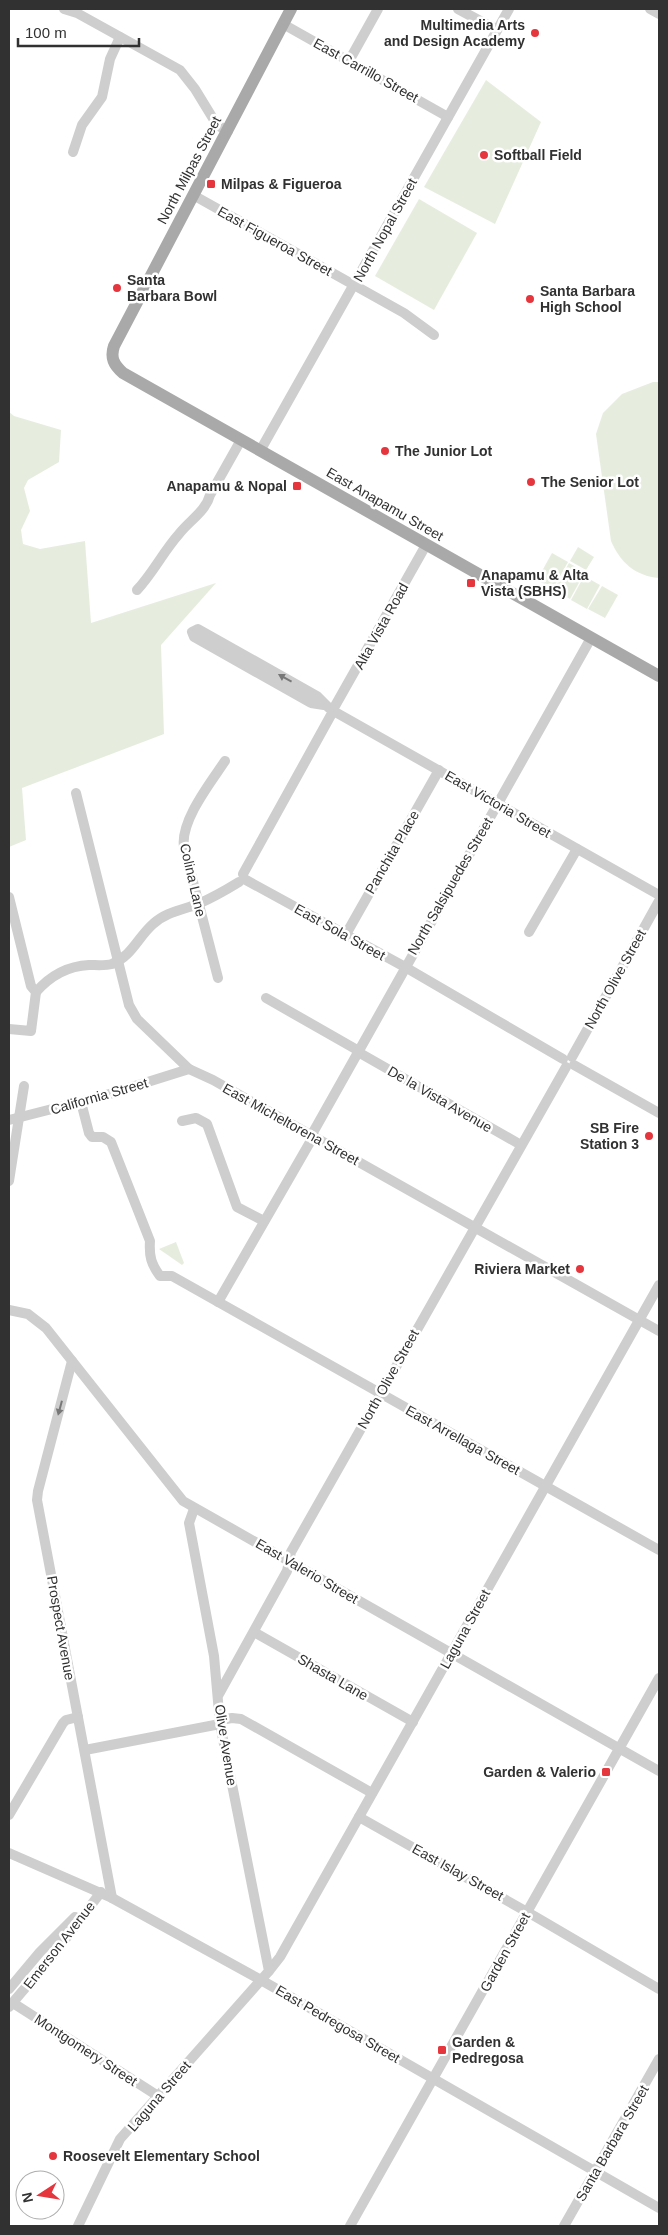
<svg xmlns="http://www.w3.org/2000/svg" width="668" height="2235" viewBox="0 0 668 2235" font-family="Arial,sans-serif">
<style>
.green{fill:#e6eddf}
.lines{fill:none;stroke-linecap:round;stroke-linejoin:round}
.minor{stroke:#cecece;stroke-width:10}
.major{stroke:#a9a9a9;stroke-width:12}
.oneway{fill:#787878}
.poi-dot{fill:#e5363e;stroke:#fff;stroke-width:2}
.labels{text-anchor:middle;stroke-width:5;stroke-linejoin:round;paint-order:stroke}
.poi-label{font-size:14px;font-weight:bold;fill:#313131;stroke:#fff;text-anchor:start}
.street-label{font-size:14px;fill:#313131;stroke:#fff}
</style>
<rect width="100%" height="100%" fill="#fff"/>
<g class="green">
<polygon points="486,80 541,122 495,224 424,187"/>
<polygon points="419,199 477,233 434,310 375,276"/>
<path d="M653 382H659V578C635 576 620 562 611 541L596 434 603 413 622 394Z"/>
<polygon points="9,412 14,416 61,430 59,462 28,480 24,488 30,511 21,530 23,544 40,549 85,541 91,623 216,583 161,645 164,734 22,788 26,840 9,847"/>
<polygon points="578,547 594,557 586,570 570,561"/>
<polygon points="552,553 568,562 553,589 537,580"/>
<polygon points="569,563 585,572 570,599 554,589"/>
<polygon points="584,576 600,585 587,609 571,600"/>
<polygon points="602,586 618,595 605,618 588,609"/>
<polygon points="176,1242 184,1263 182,1265 159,1249"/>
</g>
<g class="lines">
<g class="minor">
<polyline points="64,9 77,13 180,70 195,89 217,125 228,131"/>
<polyline points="458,9 497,30"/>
<polyline points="650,9 659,14"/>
<polyline points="283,24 448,117"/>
<polyline points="349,61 378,9"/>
<polyline points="73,152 82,125 102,97 110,59 120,37"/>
<polyline points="193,195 404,313 434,335"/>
<polyline points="260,451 509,9"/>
<path d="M137 590C153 573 163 552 179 534 189 521 206 511 210 495L241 440"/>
<polyline points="324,705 311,703 194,637 192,632 198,629 317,696 329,708"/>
<polyline points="335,706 426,545"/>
<polyline points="337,713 659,895"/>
<polyline points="76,793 129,1005 137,1019 189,1069 213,1080 659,1331"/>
<polyline points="243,874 331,715"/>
<polyline points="246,880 405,967 563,1059"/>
<polyline points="9,897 31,986 36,992 31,1031 9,1029"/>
<polyline points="529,932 577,849"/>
<polyline points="345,936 439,770"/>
<path d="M218 978 184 847C180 821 211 782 225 761"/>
<path d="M36 992C50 976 68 966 89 965 96 965 105 966 112 964 132 956 138 937 153 924 166 912 182 910 198 904 212 898 226 890 239 882"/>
<polyline points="266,998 359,1051"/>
<polyline points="358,1052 521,1145"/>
<polyline points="572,1057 659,901"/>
<polyline points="574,1065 659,1113"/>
<path d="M81 1102 89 1133 92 1137H103L111 1142 150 1241C149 1256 151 1264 160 1276H172L659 1550"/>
<polyline points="9,1120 103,1096 189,1069"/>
<polyline points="182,1121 196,1118 207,1124 237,1207 264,1221"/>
<polyline points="311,1136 591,638"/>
<polyline points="9,1181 24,1086"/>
<polyline points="218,1302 313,1137"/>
<polyline points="9,1310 28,1314 46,1328 183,1501 659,1771"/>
<polyline points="72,1361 38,1491 37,1500 112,1898"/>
<polyline points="254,1632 413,1722"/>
<polyline points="219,1694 287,1571 291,1552 566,1067"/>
<polyline points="220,1720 232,1718 241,1719 372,1793"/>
<polyline points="85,1750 220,1724"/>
<polyline points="9,1815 63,1723 66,1720 78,1717"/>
<polyline points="359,1817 536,1917 659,1989"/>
<polyline points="9,1853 112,1898 261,1980 659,2208"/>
<polyline points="269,1971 280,1957 659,1285"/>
<polyline points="9,1989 40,1952 75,1917"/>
<polyline points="13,2003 158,2096"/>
<polyline points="9,2007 54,1954 101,1892"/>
<polyline points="78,2226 120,2139 269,1971 220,1724 214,1656 189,1523 194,1509"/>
<polyline points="350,2226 659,1678"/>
<polyline points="564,2226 659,2059"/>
</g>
<path class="major" d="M291 9 114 346C110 358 114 365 123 373L659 676"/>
</g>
<defs><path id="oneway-solid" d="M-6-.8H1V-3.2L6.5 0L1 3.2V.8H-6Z" transform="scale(1.25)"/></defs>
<g class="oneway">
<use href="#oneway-solid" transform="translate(285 678) rotate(-151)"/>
<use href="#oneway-solid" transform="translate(60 1408) rotate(105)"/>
</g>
<g class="poi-dot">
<circle cx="535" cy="33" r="5"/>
<circle cx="484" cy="155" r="5"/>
<rect x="206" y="179" width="10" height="10" rx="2.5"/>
<circle cx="117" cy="288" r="5"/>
<circle cx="530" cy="299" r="5"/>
<circle cx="385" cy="451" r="5"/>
<circle cx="531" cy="482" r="5"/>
<rect x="292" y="481" width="10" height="10" rx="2.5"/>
<rect x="466" y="578" width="10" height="10" rx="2.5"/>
<circle cx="649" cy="1136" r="5"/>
<circle cx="580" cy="1269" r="5"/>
<rect x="601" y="1767" width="10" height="10" rx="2.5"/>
<rect x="437" y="2045" width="10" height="10" rx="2.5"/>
<circle cx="53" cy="2156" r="5"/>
</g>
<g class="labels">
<g class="poi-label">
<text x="525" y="30" text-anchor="end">Multimedia Arts<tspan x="525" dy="16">and Design Academy</tspan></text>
<text x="494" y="160">Softball Field</text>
<text x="221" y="189">Milpas &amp; Figueroa</text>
<text x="127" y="285">Santa<tspan x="127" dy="16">Barbara Bowl</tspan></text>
<text x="540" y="296">Santa Barbara<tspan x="540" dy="16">High School</tspan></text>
<text x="395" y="456">The Junior Lot</text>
<text x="541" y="487">The Senior Lot</text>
<text x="287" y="491" text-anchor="end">Anapamu &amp; Nopal</text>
<text x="481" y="580">Anapamu &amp; Alta<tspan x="481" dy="16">Vista (SBHS)</tspan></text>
<text x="639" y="1133" text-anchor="end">SB Fire<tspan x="639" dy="16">Station 3</tspan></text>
<text x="570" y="1274" text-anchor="end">Riviera Market</text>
<text x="596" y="1777" text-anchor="end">Garden &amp; Valerio</text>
<text x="452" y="2047">Garden &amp;<tspan x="452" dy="16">Pedregosa</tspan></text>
<text x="63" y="2161">Roosevelt Elementary School</text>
</g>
<g class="street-label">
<text transform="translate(366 70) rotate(29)" y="5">East Carrillo Street</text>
<text transform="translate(189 170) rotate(-62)" y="5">North Milpas Street</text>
<text transform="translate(385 230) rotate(-61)" y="5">North Nopal Street</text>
<text transform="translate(275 241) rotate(29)" y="5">East Figueroa Street</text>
<text transform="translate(385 504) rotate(30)" y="5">East Anapamu Street</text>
<text transform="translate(381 626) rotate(-61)" y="5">Alta Vista Road</text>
<text transform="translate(498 804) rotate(30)" y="5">East Victoria Street</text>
<text transform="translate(392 852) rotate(-60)" y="5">Panchita Place</text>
<text transform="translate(193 880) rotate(77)" y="5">Colina Lane</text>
<text transform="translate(450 886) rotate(-60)" y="5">North Salsipuedes Street</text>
<text transform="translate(340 932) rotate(29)" y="5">East Sola Street</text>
<text transform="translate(615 979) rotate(-61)" y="5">North Olive Street</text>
<text transform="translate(99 1096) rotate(-16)" y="5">California Street</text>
<text transform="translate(440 1099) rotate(30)" y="5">De la Vista Avenue</text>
<text transform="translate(291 1124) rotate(29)" y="5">East Micheltorena Street</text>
<text transform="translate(388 1379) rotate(-61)" y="5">North Olive Street</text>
<text transform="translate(463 1440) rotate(29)" y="5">East Arrellaga Street</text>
<text transform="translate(307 1571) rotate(30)" y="5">East Valerio Street</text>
<text transform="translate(61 1628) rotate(80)" y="5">Prospect Avenue</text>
<text transform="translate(465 1629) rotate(-61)" y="5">Laguna Street</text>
<text transform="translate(333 1677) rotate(30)" y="5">Shasta Lane</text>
<text transform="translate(226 1745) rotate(81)" y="5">Olive Avenue</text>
<text transform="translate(458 1872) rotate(29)" y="5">East Islay Street</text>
<text transform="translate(59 1945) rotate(-52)" y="5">Emerson Avenue</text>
<text transform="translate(505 1952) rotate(-61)" y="5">Garden Street</text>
<text transform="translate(338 2024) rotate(30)" y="5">East Pedregosa Street</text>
<text transform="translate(86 2050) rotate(33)" y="5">Montgomery Street</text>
<text transform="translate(159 2096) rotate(-49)" y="5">Laguna Street</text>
<text transform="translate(612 2143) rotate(-60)" y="5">Santa Barbara Street</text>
</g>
</g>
<rect width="668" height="2235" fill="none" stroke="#313131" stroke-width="20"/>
<g transform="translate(40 2195) rotate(258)"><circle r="24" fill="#ffffff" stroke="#adadad"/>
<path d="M0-4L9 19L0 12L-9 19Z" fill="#e5363e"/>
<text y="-8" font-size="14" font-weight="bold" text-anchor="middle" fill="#313131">N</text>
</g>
<path d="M18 38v8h121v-8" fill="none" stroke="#313131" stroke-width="2.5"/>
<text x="25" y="38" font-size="15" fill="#313131" stroke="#ffffff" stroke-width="4" paint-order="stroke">100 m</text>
</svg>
